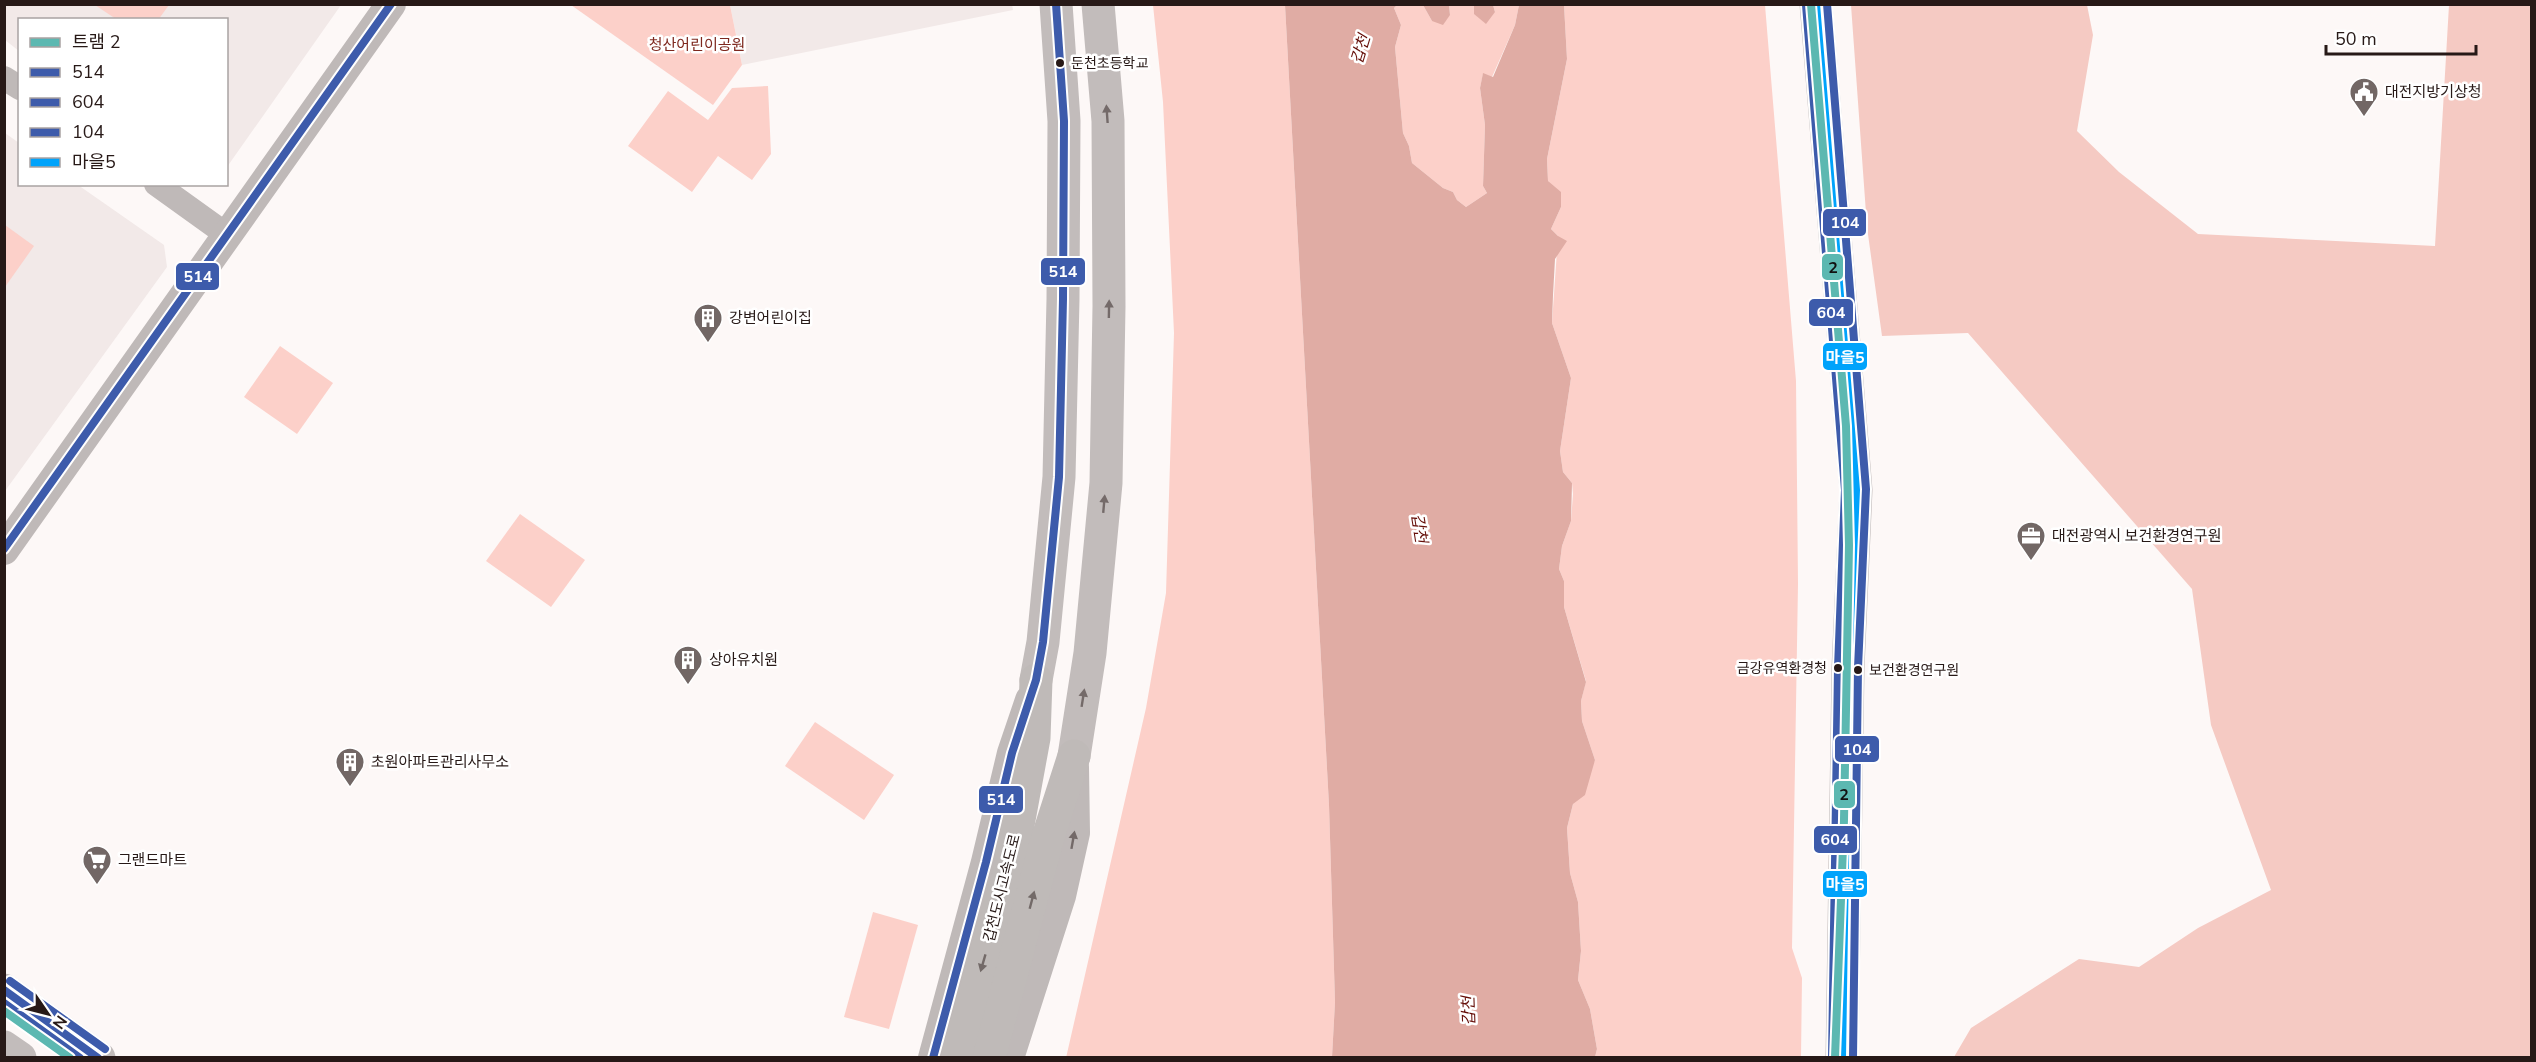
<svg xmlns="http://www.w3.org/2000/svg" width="2536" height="1062" viewBox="0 0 2536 1062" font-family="'Nunito Sans','Noto Sans KR',sans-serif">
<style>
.built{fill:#f2e9e8}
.green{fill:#fcd0c9}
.forest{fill:#f5cac3}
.water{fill:#e0aca4}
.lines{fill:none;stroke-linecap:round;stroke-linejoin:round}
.minor{stroke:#bfb9b8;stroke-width:24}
.tertiary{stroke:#bfb9b8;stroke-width:30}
.secondary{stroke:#beb8b7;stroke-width:33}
.primary{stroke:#c2bcbb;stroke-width:33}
.trunk{stroke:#bfbab8;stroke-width:33}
.bus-1-casing{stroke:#fff;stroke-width:12}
.bus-2-casing{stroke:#fff;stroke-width:12}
.bus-3-casing{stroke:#fff;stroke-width:12}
.bus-4-casing{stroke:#fff;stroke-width:12}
.bus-1{stroke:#3d5bab;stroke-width:8}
.bus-2{stroke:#3d5bab;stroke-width:8}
.bus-3{stroke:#3d5bab;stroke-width:8}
.bus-4{stroke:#00a3fb;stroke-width:8}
.tram-1-casing{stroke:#fff;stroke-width:12}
.tram-1{stroke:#5cb8b1;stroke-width:8}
.oneway{fill:#746a69}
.oneway2{fill:#736968}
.oneway3{fill:#736a68}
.bus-dot{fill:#271917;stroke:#fff;stroke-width:2}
.labels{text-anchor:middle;stroke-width:5;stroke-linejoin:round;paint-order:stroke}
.bus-label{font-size:14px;fill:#271917;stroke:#fff;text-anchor:start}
.park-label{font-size:15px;fill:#7e281e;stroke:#fff}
.poi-label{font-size:15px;fill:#271917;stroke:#fff;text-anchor:start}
.street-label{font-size:15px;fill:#271917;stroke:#fff}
.water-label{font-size:16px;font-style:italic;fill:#650e08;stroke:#fff}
.line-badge{stroke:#fff;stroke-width:2}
.badge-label{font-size:16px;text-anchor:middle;font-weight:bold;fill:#fff}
.pale-badge-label{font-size:16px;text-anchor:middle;font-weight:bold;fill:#111}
</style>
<rect width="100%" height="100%" fill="#fdf8f7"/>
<g class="built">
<polygon points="1012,4 1013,10 742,65 730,5"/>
<polygon points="5,5 341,5 227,167 226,20 20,20 19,51 5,40"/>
<polygon points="5,133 19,143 20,184 78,185 164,245 167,267 5,491"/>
</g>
<g class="green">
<polygon points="95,5 169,5 158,20 116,19"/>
<polygon points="571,5 730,5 742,65 713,105"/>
<polygon points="1153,5 1285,5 1329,805 1335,1002 1332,1057 1066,1058 1146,708 1166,593 1174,333 1163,102"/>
<polygon points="1397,5 1423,5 1432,21 1450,15 1449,5 1474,5 1474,14 1495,12 1493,5 1519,5 1515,25 1492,77 1483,74 1480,88 1485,125 1483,186 1487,193 1466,207 1457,200 1453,192 1443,188 1412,163 1409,146 1403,133 1395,47 1401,25 1394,8"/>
<polygon points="1564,5 1765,5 1796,381 1798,584 1792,948 1802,978 1801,1057 1595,1057 1597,1049 1590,1009 1578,980 1581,951 1578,902 1570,873 1567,828 1573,804 1595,760 1582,721 1581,701 1586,681 1564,607 1564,581 1559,569 1562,546 1571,521 1573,494 1572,483 1563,472 1560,451 1571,378 1552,323 1558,236 1551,229 1561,207 1548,181 1547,159 1567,59"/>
<polygon points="768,86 771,154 752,180 718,156 692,192 628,146 668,91 708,120 732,88"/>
<polygon points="5,225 34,246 5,287"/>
<polygon points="280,346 333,383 297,434 244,397"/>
<polygon points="520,514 585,560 551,607 486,561"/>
<polygon points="815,722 894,775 864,820 785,766"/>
<polygon points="873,912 918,925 889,1029 844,1017"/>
</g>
<polygon class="forest" points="1851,5 2087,5 2093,35 2077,131 2119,172 2198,234 2435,246 2449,5 2531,5 2531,1057 1954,1057 1971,1028 2079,959 2139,967 2198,928 2271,890 2211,725 2192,589 1968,333 1882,336 1867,227"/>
<g class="water">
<polygon points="1285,5 1397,5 1394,8 1401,25 1395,47 1403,133 1409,146 1412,163 1443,188 1453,192 1457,200 1466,207 1487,193 1483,186 1485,125 1480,88 1483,73 1493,77 1515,25 1519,5 1564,5 1567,59 1547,159 1548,181 1561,192 1561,207 1551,229 1558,236 1567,241 1555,259 1553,295 1552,323 1571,378 1560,451 1563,472 1572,483 1571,521 1562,546 1559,569 1564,581 1564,607 1586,682 1581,701 1582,721 1595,760 1585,795 1573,804 1567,828 1570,873 1578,902 1581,951 1578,980 1590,1009 1597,1049 1595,1057 1332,1057 1335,1002 1329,805"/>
<polygon points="1423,5 1449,5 1450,15 1443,25 1432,21"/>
<polygon points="1474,5 1493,5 1495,12 1486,24 1474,14"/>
</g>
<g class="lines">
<g class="minor">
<polyline points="4,78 20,88"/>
<polyline points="156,184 227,235"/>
</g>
<g class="tertiary">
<polyline points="4,550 391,4"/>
<polyline points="933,1058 986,862 1012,753 1030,700"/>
<polyline points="1009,1058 1061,896 1075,833 1074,767"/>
</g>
<polyline class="secondary" points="1816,4 1856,490 1848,668 1842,1058"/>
<g class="primary">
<polyline points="1036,680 1043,642 1059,477 1063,299 1064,121 1056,4"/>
<polyline points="1074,756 1090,653 1106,483 1109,306 1108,121 1098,4"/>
<polyline points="4,990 99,1058"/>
<polyline points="4,1047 20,1058"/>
</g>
<g class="trunk">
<polyline points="957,1058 1009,874 1034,738 1036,680"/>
<polyline points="989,1058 1047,840 1074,756"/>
</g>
<g class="bus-1-casing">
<g id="bus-1">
<polyline points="4,549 391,4"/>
<polyline points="4,990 98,1058"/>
<polyline points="933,1058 986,862 1012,753 1036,680 1043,642 1059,477 1063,299 1064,121 1056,4"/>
</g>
</g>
<g class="bus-2-casing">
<g id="bus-2">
<polyline points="1806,5 1845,490 1838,668 1832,1058"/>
<polyline points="4,1003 80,1058"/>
</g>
</g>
<g class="bus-3-casing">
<g id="bus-3">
<polyline points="1827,4 1866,489 1858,668 1853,1058"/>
<polyline points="10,981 105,1049"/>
</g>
</g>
<g class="bus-4-casing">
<polyline id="bus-4" points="1816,4 1856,490 1848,668 1842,1058"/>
</g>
<use href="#bus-1" class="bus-1"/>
<use href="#bus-2" class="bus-2"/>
<use href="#bus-3" class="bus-3"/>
<use href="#bus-4" class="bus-4"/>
<g class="tram-1-casing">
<g id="tram-1">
<polyline points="1811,4 1846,426 1849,545 1844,820 1835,1058"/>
<polyline points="4,1011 70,1058"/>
</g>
</g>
<use href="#tram-1" class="tram-1"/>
</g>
<defs><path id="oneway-solid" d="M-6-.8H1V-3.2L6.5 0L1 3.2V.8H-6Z" transform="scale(1.5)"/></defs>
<g class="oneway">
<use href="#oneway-solid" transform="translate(1107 114) rotate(-94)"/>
<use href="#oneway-solid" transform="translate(1109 309) rotate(-89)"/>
<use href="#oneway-solid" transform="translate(1104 504) rotate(-85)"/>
<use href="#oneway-solid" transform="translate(1083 698) rotate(-81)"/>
</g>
<use class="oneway2" href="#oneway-solid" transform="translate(1073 840) rotate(-80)"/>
<g class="oneway3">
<use href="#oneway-solid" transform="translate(1032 900) rotate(-75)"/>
<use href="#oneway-solid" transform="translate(983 963) rotate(106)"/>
</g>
<defs>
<g id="civic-pin" transform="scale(1.5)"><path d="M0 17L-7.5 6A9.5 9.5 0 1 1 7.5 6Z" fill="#726765" stroke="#fff"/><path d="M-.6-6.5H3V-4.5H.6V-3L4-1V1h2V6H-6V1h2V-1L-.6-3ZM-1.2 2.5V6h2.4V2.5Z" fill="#fff"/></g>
<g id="building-pin" transform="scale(1.5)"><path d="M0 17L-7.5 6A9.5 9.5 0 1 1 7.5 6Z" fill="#726765" stroke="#fff"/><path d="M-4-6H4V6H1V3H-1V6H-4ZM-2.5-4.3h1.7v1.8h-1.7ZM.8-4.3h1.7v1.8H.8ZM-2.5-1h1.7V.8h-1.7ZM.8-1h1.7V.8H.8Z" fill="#fff"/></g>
<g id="office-pin" transform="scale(1.5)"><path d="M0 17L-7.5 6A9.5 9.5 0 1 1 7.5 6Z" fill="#726765" stroke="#fff"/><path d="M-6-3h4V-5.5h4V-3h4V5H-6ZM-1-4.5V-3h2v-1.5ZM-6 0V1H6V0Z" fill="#fff"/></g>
<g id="supermarket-pin" transform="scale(1.5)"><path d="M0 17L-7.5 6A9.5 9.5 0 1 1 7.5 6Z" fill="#726765" stroke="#fff"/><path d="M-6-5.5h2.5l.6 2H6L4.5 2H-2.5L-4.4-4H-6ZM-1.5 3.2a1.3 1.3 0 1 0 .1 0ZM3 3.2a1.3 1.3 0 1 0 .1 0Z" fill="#fff"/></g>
</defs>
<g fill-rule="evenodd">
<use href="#civic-pin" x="2364" y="92"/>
<use href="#building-pin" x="708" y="318"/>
<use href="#office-pin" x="2031" y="536"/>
<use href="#building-pin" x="688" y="660"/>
<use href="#building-pin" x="350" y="762"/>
<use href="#supermarket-pin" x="97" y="860"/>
</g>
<g class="bus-dot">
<circle cx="1060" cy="63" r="5"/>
<circle cx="1838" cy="668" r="5"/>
<circle cx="1858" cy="670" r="5"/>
</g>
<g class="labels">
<g class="bus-label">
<text x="1071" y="68">둔천초등학교</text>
<text x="1827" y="673" text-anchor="end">금강유역환경청</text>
<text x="1869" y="675">보건환경연구원</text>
</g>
<g class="park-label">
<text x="697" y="50">청산어린이공원</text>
</g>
<g class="poi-label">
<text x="2385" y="97">대전지방기상청</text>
<text x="729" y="323">강변어린이집</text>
<text x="2052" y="541">대전광역시 보건환경연구원</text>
<text x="709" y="665">상아유치원</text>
<text x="371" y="767">초원아파트관리사무소</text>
<text x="118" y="865">그랜드마트</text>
</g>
<g class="street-label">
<text transform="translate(1002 888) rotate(-76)" y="5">갑천도시고속도로</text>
</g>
<g class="water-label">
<text transform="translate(1360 49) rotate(-73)" y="6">갑천</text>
<text transform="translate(1420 528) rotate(81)" y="6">갑천</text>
<text transform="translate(1468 1011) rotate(-92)" y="6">갑천</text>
</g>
</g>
<g class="line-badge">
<rect x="1822" y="208" width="45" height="29" rx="6" fill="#3d5bab"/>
<rect x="1821" y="253" width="23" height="28" rx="6" fill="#5cb8b1"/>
<rect x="1040" y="257" width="46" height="29" rx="6" fill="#3d5bab"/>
<rect x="175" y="262" width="45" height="29" rx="6" fill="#3d5bab"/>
<rect x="1808" y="298" width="46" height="29" rx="6" fill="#3d5bab"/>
<rect x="1822" y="342" width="46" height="29" rx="6" fill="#00a3fb"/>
<rect x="1834" y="735" width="46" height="28" rx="6" fill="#3d5bab"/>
<rect x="1833" y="780" width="23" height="29" rx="6" fill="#5cb8b1"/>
<rect x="978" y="785" width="46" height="29" rx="6" fill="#3d5bab"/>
<rect x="1813" y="825" width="45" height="29" rx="6" fill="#3d5bab"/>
<rect x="1822" y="870" width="46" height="28" rx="6" fill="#00a3fb"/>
</g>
<g class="badge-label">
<text x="1845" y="228">104</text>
<text x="1063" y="277">514</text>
<text x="198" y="282">514</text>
<text x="1831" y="318">604</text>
<text x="1845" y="363">마을5</text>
<text x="1857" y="755">104</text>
<text x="1001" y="805">514</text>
<text x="1835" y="845">604</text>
<text x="1845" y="890">마을5</text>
</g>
<g class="pale-badge-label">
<text x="1833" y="273">2</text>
<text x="1844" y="800">2</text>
</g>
<rect width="2536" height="1062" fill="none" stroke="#271917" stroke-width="12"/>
<rect x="18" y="18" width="210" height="168" fill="#ffffff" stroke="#a9a3a2" stroke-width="1.5"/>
<rect x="30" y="38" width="30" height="9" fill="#5cb8b1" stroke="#a9a3a2" stroke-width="1.5"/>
<text x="72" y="48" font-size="18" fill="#271917">트램 2</text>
<rect x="30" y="68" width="30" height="9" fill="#3d5bab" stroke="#a9a3a2" stroke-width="1.5"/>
<text x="72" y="78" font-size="18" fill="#271917">514</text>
<rect x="30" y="98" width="30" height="9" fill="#3d5bab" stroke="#a9a3a2" stroke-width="1.5"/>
<text x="72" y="108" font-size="18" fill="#271917">604</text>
<rect x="30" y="128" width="30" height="9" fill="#3d5bab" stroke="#a9a3a2" stroke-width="1.5"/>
<text x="72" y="138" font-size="18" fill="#271917">104</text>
<rect x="30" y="158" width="30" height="9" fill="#00a3fb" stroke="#a9a3a2" stroke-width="1.5"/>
<text x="72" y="168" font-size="18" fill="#271917">마을5</text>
<g transform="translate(48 1014) rotate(125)" stroke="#ffffff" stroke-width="4.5" paint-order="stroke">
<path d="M0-4.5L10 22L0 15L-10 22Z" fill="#271917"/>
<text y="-9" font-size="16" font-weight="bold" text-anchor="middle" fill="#271917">N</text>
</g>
<path d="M2326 45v9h150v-9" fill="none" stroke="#271917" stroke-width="3"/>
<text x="2335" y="45" font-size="18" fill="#271917" stroke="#ffffff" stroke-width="4.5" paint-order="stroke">50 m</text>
</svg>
